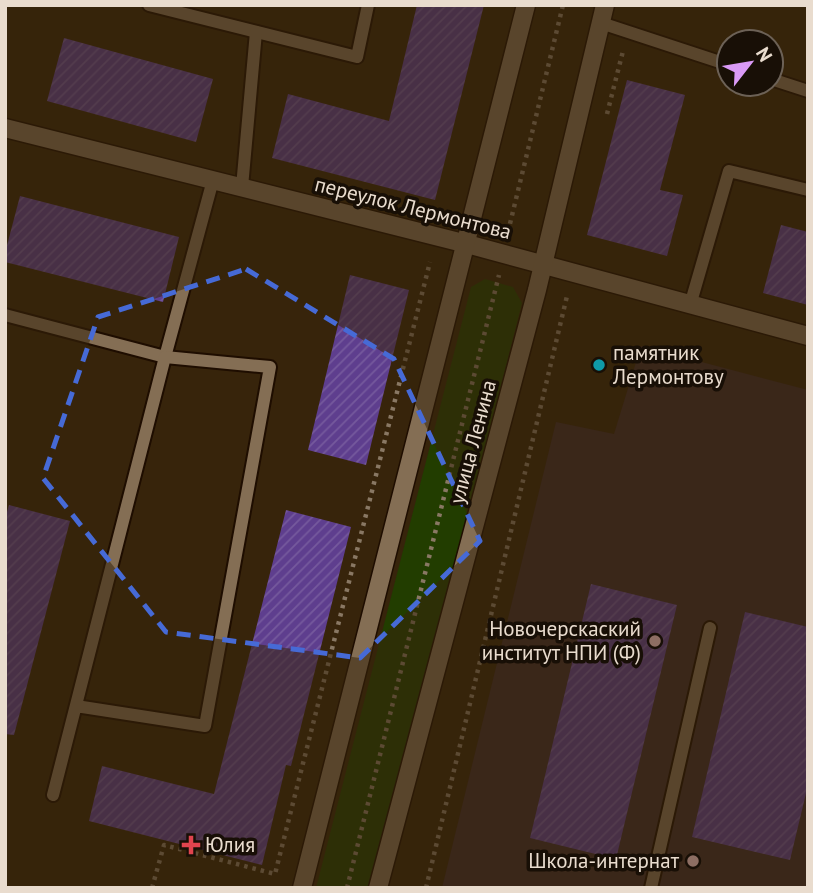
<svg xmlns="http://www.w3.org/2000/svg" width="813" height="893" viewBox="0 0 813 893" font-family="'PT Sans',sans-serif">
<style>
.education{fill:#3e2a2b}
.green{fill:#223d00}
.building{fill:url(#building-hatch)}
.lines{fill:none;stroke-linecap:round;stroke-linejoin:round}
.service-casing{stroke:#1e0d00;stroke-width:16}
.minor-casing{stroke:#1e0d00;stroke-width:21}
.path{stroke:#897864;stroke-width:4.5;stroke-dasharray:3.5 5;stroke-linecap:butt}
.service{stroke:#846e54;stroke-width:12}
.minor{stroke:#846e54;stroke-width:18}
.marked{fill:none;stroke:#466ad6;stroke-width:5;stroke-dasharray:14 9;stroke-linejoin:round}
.culture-dot{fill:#0f9aa8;stroke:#180f06;stroke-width:2.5}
.education-dot{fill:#8d6e63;stroke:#180f06;stroke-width:2.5}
.health-dot{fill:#e0444e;stroke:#180f06;stroke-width:2.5}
.labels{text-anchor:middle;stroke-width:7;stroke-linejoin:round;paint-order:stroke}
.street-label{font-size:21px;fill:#e9dcce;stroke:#180f06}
.poi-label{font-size:21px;fill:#e9dcce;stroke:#180f06;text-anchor:start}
</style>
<defs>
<pattern id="building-hatch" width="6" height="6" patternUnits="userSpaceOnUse" patternTransform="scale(1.75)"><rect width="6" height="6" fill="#5e3e8e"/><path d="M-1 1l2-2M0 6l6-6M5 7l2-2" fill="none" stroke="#75599d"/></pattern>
</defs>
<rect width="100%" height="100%" fill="#37240b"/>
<polygon class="education" points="641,346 808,390 808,888 442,888 556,422 614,434"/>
<polygon class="green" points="485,279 513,287 522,303 375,888 316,888 471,287"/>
<g class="building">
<polygon points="417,5 484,5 435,200 272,158 288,94 389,121"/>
<polygon points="64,38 213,79 196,142 47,101"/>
<polygon points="627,80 685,95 660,190 683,195 667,256 587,235"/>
<polygon points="20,196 179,237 163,302 5,262 5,253"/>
<polygon points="781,225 808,232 808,305 763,293"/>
<polygon points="350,275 409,290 366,465 308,450"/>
<polygon points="9,505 70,521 14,735 5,734 5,519"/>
<polygon points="286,510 351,527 291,766 286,765 262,865 89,821 102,766 214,794"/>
<polygon points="591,584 677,605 616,859 530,838"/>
<polygon points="745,612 808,627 808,785 790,860 692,837"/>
</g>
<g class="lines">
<g class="service-casing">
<g id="service">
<polyline points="149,5 357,57 368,5"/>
<polyline points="601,23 729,65"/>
<polyline points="771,79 808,91"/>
<polyline points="242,187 256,32"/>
<polyline points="693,295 729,171 808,190"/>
<polyline points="5,315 165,357 213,180"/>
<polyline points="53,795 165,357 270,367 205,726 76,706"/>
<polyline points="651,888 710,628"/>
</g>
</g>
<g class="minor-casing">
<g id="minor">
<polyline points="5,128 467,244 808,336"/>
<polyline points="302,888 526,5"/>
<polyline points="378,888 537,290 605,5"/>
</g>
</g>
<g class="path">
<polyline points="607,114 623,51"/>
<polyline points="508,232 563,5"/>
<polyline points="152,888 164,845 275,874 430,262"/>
<polyline points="347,888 499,275"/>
<polyline points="426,888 567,296"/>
</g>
<use href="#service" class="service"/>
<use href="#minor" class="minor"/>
</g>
<path d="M0 0H813V893H0ZM246 269 394 359 480 541 360 658 166 632 43 478 98 317Z" fill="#37240b" fill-opacity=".55" fill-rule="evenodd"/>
<path class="marked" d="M246 269 394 359 480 541 360 658 166 632 43 478 98 317Z"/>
<circle class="culture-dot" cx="599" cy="365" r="7"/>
<g class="education-dot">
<circle cx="655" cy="641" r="7"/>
<circle cx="693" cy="861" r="7"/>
</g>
<path class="health-dot" d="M187.5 834.5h7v7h7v7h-7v7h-7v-7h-7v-7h7z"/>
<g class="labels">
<g class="street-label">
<text transform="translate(413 208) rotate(14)" y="7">переулок Лермонтова</text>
<text transform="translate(473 442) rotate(-75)" y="7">улица Ленина</text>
</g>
<g class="poi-label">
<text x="613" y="360">памятник<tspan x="613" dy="24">Лермонтову</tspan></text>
<text x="641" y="636" text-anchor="end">Новочерскаский<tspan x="641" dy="24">институт НПИ (Ф)</tspan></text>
<text x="205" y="852">Юлия</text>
<text x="679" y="868" text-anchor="end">Школа-интернат</text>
</g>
</g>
<rect width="813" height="893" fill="none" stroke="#e9dcce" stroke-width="14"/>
<g transform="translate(750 63) rotate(59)"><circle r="33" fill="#180f06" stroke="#6c6156" stroke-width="2"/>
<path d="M0-5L12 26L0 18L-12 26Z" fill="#da9af6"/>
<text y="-10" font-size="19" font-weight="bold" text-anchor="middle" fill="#e9dcce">N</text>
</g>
</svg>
